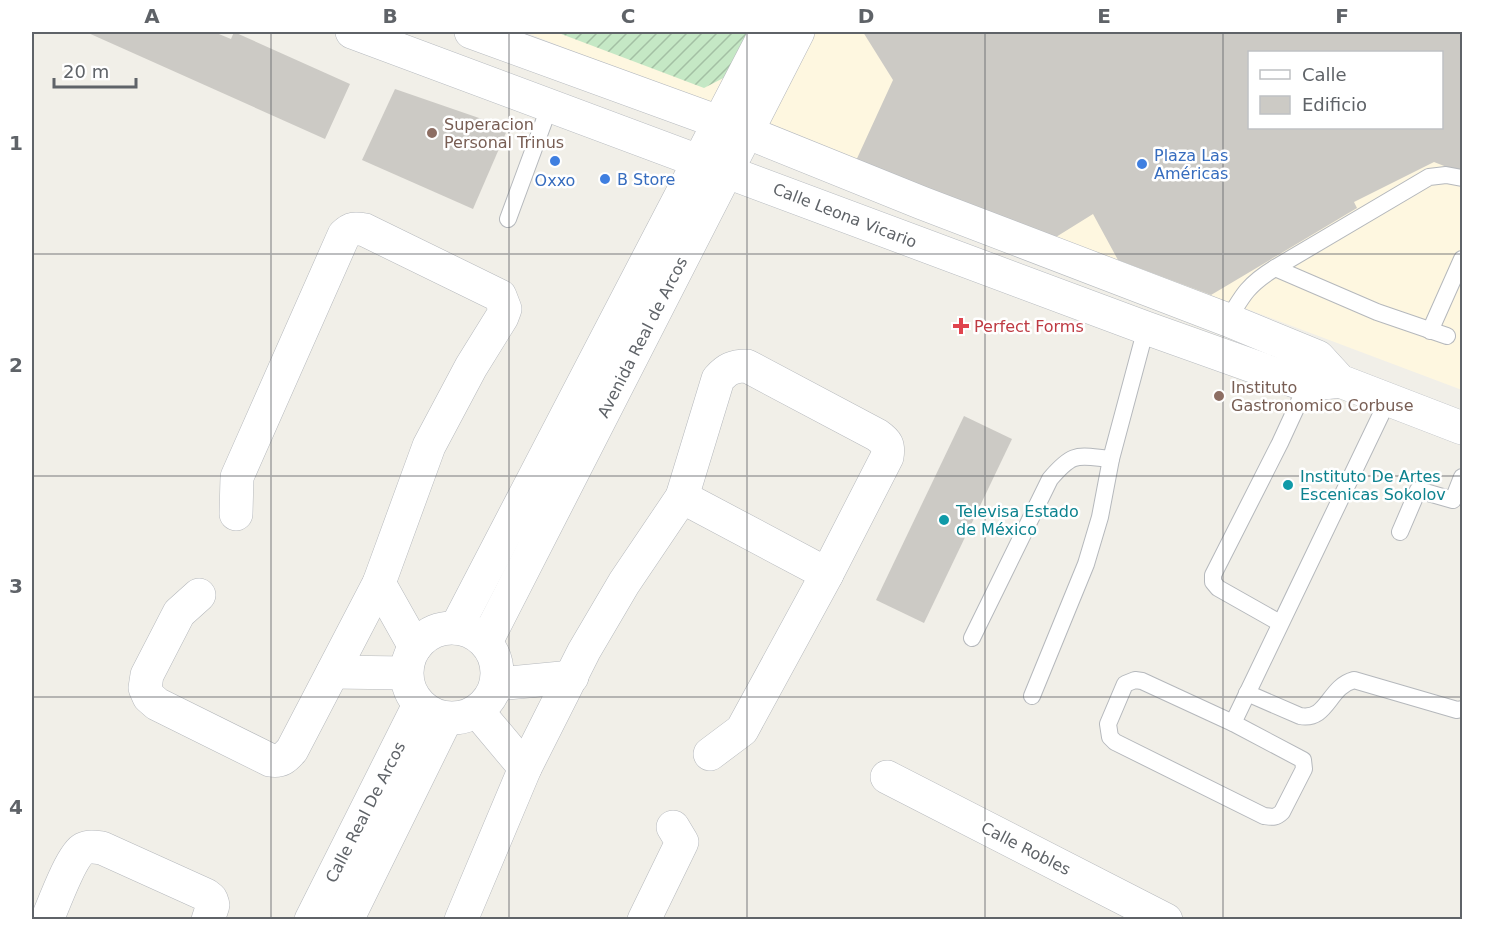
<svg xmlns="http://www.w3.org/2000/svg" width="1494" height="951" viewBox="0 0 1494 951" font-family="'DejaVu Sans',sans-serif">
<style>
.commercial{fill:#fef7e0;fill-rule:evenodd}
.garden{fill:url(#garden-furrows)}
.building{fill:#cccac5;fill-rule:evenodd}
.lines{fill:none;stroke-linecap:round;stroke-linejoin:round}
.lane-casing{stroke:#b5b8bc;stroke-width:18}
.street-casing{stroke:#b5b8bc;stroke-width:34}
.secondary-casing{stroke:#b6babf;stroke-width:34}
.lane{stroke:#fff;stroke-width:16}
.street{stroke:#fff;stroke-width:33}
.secondary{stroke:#fff;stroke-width:33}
.grid{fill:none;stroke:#5f6368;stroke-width:1.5;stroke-opacity:0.55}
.education-dot{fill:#8d6e63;stroke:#fff;stroke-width:2}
.shop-dot{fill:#3f7fe0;stroke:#fff;stroke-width:2}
.health-dot{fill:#e0444e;stroke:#fff;stroke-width:2}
.culture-dot{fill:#0f9aa8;stroke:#fff;stroke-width:2}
.labels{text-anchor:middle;stroke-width:5;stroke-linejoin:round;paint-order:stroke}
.education-label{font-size:16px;fill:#785e54;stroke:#fff;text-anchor:start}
.shop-label{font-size:16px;fill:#366cbe;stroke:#fff;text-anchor:start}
.street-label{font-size:16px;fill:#5f6368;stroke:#fff}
.health-label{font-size:16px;fill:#be3a42;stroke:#fff;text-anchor:start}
.culture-label{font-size:16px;fill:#0d838f;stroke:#fff;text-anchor:start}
.neatline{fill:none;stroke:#5f6368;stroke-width:2}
.grid-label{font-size:20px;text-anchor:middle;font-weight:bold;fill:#5f6368}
</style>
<defs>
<pattern id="garden-furrows" width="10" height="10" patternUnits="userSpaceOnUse" patternTransform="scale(1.5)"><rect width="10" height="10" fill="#c5e8c5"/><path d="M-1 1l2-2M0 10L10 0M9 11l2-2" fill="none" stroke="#a3c0a4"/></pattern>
</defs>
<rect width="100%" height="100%" fill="#f1efe8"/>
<path class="commercial" d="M525 32H1462V390L1056 237 854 165ZM1250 52H1442V128H1250Z"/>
<polygon class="garden" points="556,32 755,32 735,72 704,88"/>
<g class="building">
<polygon points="86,32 214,32 231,39 234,32 350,84 325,139"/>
<path d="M863 32H1462V173L1434 162 1354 202 1357 208 1211 295 1118 260 1093 214 1056 237 854 165 893 80ZM1250 52H1442V128H1250Z"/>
<polygon points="395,89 508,128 473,209 362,160"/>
<polygon points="964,416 1012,439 924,623 876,600"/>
</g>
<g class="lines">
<g class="lane-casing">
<g id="lane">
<polyline points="508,219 550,105"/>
<polyline points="1275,268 1377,312 1447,336"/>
<path d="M1228 320C1243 294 1249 284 1275 268L1429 177 1446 175 1462 178"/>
<polyline points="1430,331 1462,259"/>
<polyline points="1400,532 1418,490 1453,500 1462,477"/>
<polyline points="1280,623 1218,588 1213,582 1213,575 1280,443 1309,380"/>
<path d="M972 638 1050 479C1074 451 1077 456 1111 459L1146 328"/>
<path d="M1135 680 1142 681 1233 723 1303 760 1304 769 1282 812C1276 818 1272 817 1264 816L1115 742 1110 737 1108 724 1125 684Z"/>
<path d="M1247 693 1300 716C1328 721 1328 687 1354 680L1457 710 1462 709"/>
<polyline points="1032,696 1086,564 1100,517 1111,459"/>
<polyline points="1233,723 1388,400"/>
</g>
</g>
<g class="street-casing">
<g id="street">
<polyline points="682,497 827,574"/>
<polyline points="379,583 415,647"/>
<path d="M199 595 179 613 147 675 145 688 149 697 157 704 270 760C281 762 285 758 292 750L379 583 429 446 471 367 502 317 505 309 500 296 365 230C355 228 351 228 344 235L237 477 236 514"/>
<circle cx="452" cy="673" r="45"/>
<polyline points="456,628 766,32"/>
<polyline points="486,642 798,32"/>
<polyline points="333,672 406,673"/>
<polyline points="497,684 572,677"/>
<polyline points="478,712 525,768"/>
<polyline points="887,777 1166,920"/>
<path d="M47 920C53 906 72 854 83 849 89 846 95 847 102 848L206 895 211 899 213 905 208 920"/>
<polyline points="311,920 419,705"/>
<polyline points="347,920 446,719"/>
<path d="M461 920 525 768 584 651 624 583 682 497 718 379C727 369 733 366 747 366L877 435C887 442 889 445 887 457L827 574 742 730 710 754"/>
<polyline points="644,920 682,842 673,827"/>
</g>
</g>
<g class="secondary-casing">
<g id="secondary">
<polyline points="352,32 1146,328 1306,385 1340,381"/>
<polyline points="471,32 746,132 922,203 1228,320 1318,357 1340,381 1462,428"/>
</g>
</g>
<use href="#lane" class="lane"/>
<use href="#street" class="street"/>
<use href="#secondary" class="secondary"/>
</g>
<path class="grid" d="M271 32V920M509 32V920M747 32V920M985 32V920M1223 32V920M32 254H1462M32 476H1462M32 697H1462"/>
<g class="education-dot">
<circle cx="432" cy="133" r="6"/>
<circle cx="1219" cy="396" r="6"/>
</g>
<g class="shop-dot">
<circle cx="555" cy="161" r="6"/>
<circle cx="1142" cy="164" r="6"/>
<circle cx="605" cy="179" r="6"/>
</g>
<path class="health-dot" d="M958 317h6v6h6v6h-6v6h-6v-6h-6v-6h6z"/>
<g class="culture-dot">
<circle cx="1288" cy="485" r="6"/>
<circle cx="944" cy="520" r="6"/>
</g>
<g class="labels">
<g class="education-label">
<text x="444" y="130">Superacion<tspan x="444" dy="18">Personal Trinus</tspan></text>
<text x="1231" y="393">Instituto<tspan x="1231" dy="18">Gastronomico Corbuse</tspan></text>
</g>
<g class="shop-label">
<text x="1154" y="161">Plaza Las<tspan x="1154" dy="18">Américas</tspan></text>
<text x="617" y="185">B Store</text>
<text x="555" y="186" text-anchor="middle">Oxxo</text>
</g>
<g class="street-label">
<text transform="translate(845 215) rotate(21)" y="6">Calle Leona Vicario</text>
<text transform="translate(642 337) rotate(-63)" y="6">Avenida Real de Arcos</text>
<text transform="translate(365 812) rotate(-63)" y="6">Calle Real De Arcos</text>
<text transform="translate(1026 848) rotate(27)" y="6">Calle Robles</text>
</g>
<g class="health-label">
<text x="974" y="332">Perfect Forms</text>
</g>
<g class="culture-label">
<text x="1300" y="482">Instituto De Artes<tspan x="1300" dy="18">Escenicas Sokolov</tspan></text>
<text x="956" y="517">Televisa Estado<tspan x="956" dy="18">de México</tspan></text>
</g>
</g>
<rect width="1494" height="951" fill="none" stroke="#ffffff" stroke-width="66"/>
<rect x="1248" y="51" width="195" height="78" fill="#ffffff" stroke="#bfc1c3" stroke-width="1.5"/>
<rect x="1260" y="70" width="30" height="9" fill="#ffffff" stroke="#bfc1c3" stroke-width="1.5"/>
<text x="1302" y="81" font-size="18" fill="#5f6368">Calle</text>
<rect x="1260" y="96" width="30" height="18" fill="#cccac5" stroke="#bfc1c3" stroke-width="1.5"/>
<text x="1302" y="111" font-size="18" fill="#5f6368">Edificio</text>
<path d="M54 78v9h82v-9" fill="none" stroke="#5f6368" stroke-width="3"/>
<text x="63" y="78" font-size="18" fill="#5f6368" stroke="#ffffff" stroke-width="4.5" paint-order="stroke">20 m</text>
<rect x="33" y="33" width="1428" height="885" class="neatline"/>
<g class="grid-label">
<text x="152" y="23">A</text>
<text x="390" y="23">B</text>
<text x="628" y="23">C</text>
<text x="866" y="23">D</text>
<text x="1104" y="23">E</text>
<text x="1342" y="23">F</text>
<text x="16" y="150">1</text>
<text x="16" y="372">2</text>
<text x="16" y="593">3</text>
<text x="16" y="814">4</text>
</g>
</svg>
